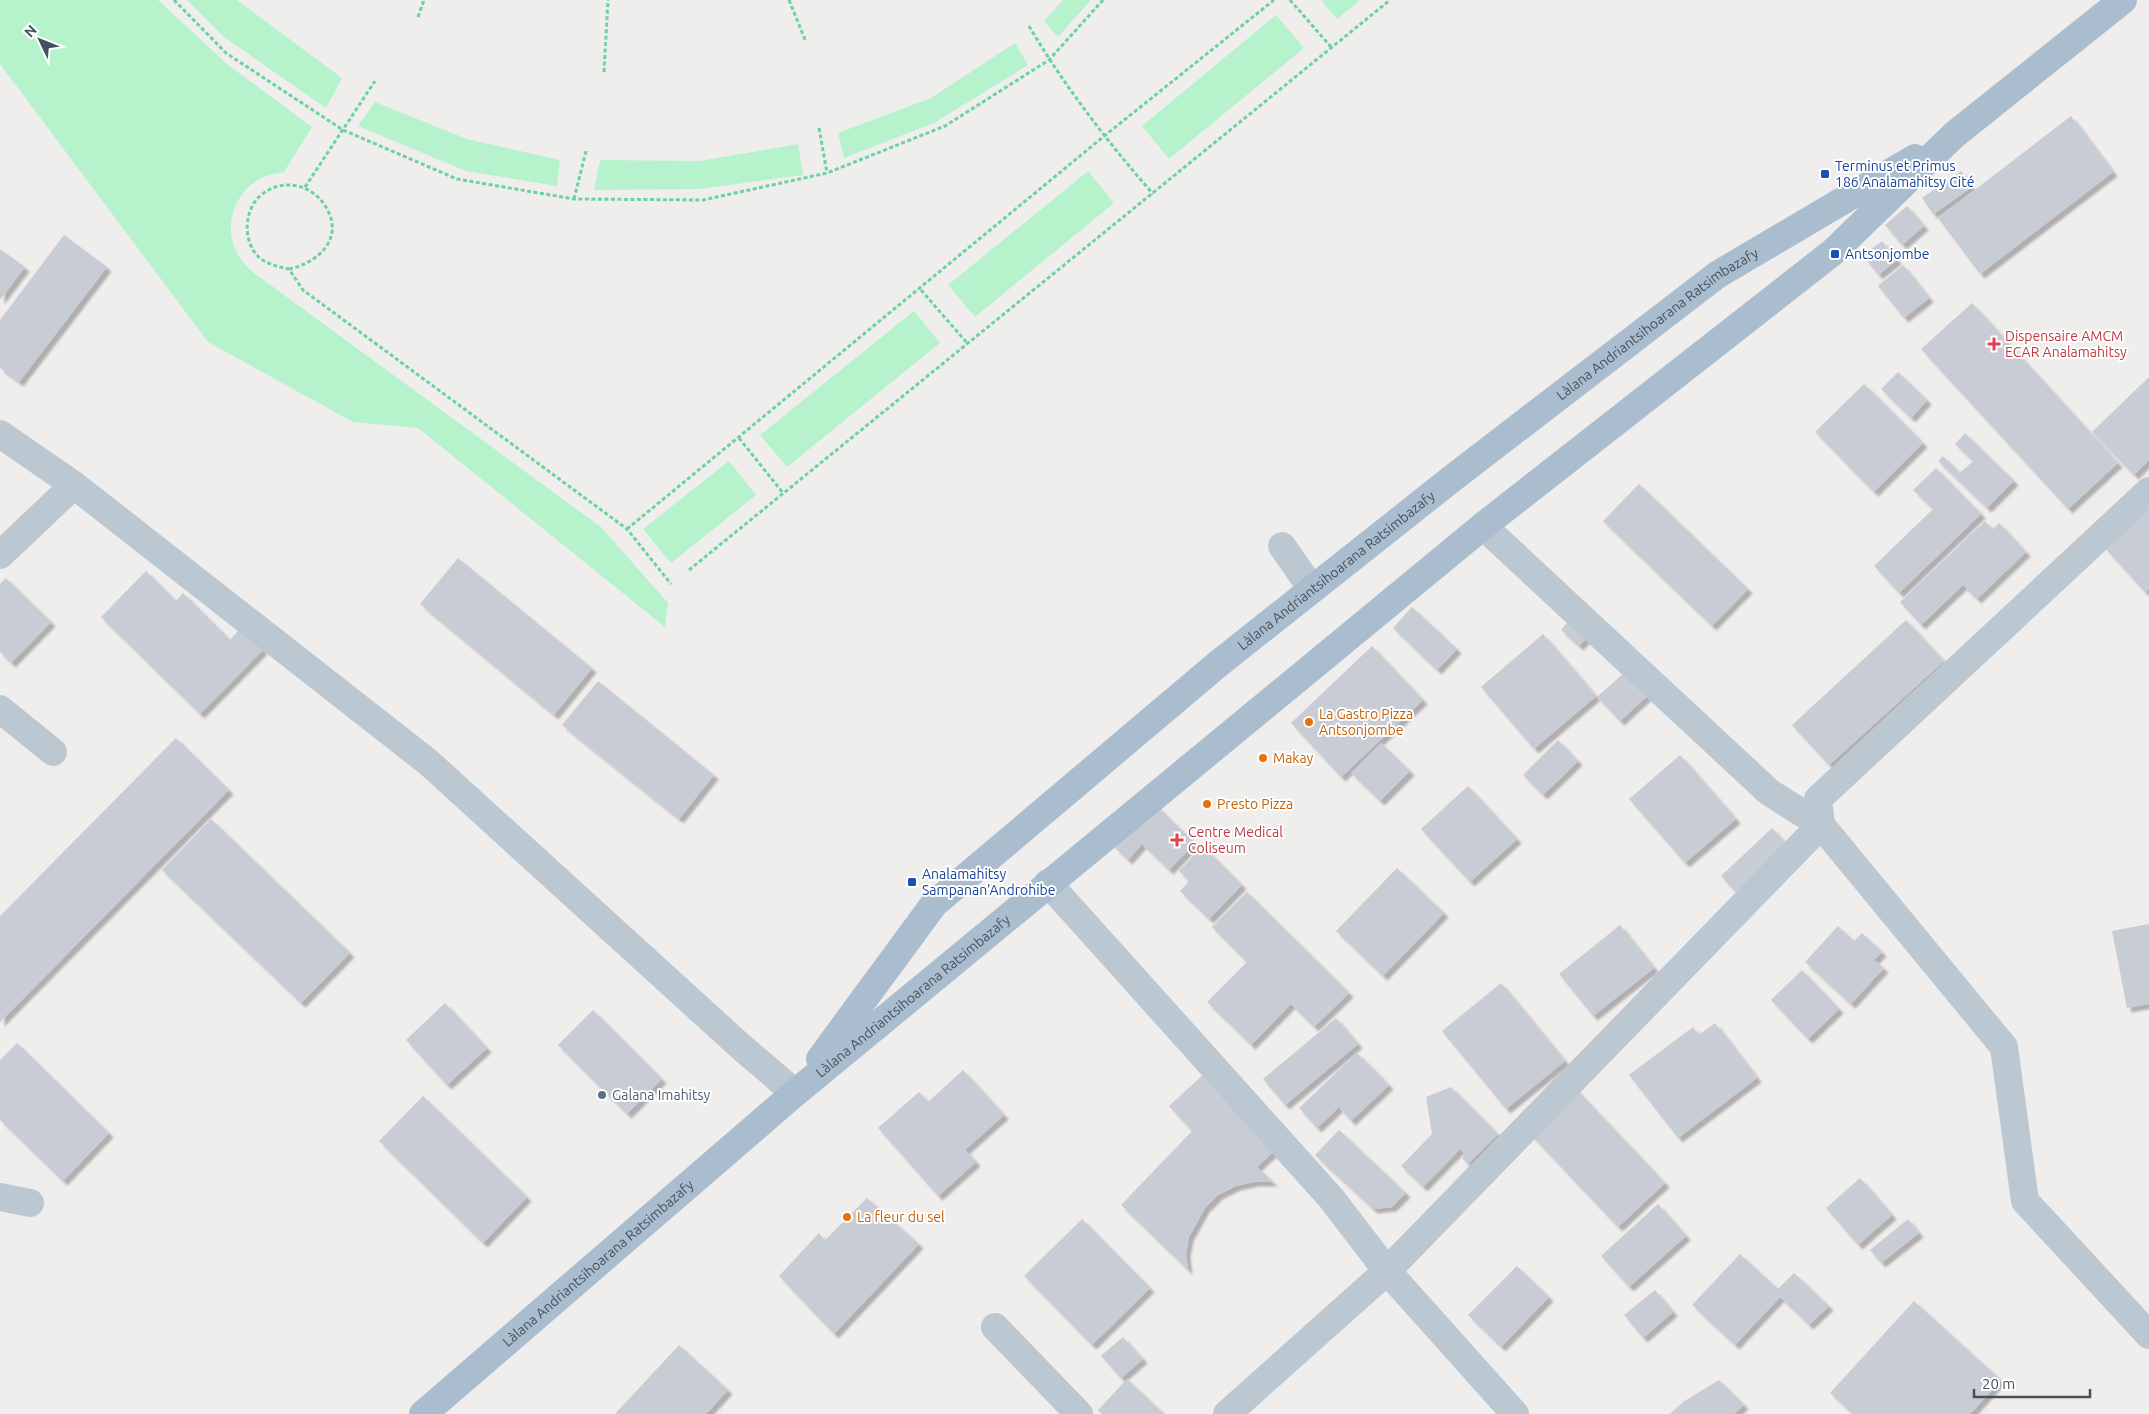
<svg xmlns="http://www.w3.org/2000/svg" width="2149" height="1414" viewBox="0 0 2149 1414" font-family="Ubuntu,sans-serif">
<style>
.green{fill:#b6f3cd}
.building{fill:#c8ccd4;filter:url(#shadow)}
.lines{fill:none;stroke-linecap:round;stroke-linejoin:round}
.path{stroke:#6ad49f;stroke-width:3;stroke-dasharray:4 2.5;stroke-linecap:butt}
.minor{stroke:#bcc8d1;stroke-width:28}
.major{stroke:#a9bdcf;stroke-width:28}
.transit-dot{fill:#1a4fb4;stroke:#fff;stroke-width:2}
.health-dot{fill:#e0444e;stroke:#fff;stroke-width:2}
.food-dot{fill:#e8710a;stroke:#fff;stroke-width:2}
.service-dot{fill:#5c6f8a;stroke:#fff;stroke-width:2}
.labels{text-anchor:middle;stroke-width:4;stroke-linejoin:round;paint-order:stroke}
.transit-label{font-size:14px;fill:#164399;stroke:#fff;text-anchor:start}
.street-label{font-size:14px;fill:#43515c;stroke:#fff}
.health-label{font-size:14px;fill:#be3a42;stroke:#fff;text-anchor:start}
.food-label{font-size:14px;fill:#c56008;stroke:#fff;text-anchor:start}
.service-label{font-size:14px;fill:#4e5e75;stroke:#fff;text-anchor:start}
</style>
<defs>
<filter id="shadow"><feDropShadow dx="4.5" dy="4.5" stdDeviation="1" flood-color="#0004"/></filter>
</defs>
<rect width="100%" height="100%" fill="#f0eded"/>
<g class="green">
<path d="M0 0H158L227 64 312 127 284 172C276 174 265 175 258 180 234 194 224 226 236 251 239 258 245 264 250 270L601 527 668 603 665 627 418 428 353 422 208 342 0 64Z"/>
<polygon points="187,0 237,0 342,78 326,108 224,37"/>
<polygon points="1063,0 1091,0 1058,37 1044,21"/>
<polygon points="1321,0 1360,0 1337,19"/>
<polygon points="1276,15 1304,48 1169,159 1142,126"/>
<polygon points="1015,43 1028,65 934,123 844,158 838,133 931,98"/>
<polygon points="375,102 467,139 560,160 557,186 466,171 358,126"/>
<polygon points="798,144 803,175 700,189 594,190 600,160 700,161"/>
<polygon points="1088,171 1114,203 975,317 948,285"/>
<polygon points="914,311 940,343 787,467 760,435"/>
<polygon points="729,461 756,495 671,563 643,529"/>
</g>
<g class="building">
<polygon points="2071,116 2113,172 1980,274 1938,218"/>
<polygon points="1961,171 1972,187 1933,214 1922,198"/>
<polygon points="1907,206 1924,226 1902,245 1885,225"/>
<polygon points="64,235 107,267 19,382 0,368 0,320"/>
<polygon points="1882,241 1897,260 1878,275 1863,255"/>
<polygon points="0,249 25,267 0,300"/>
<polygon points="1903,265 1929,298 1904,318 1878,286"/>
<polygon points="1972,303 2118,463 2068,509 1921,349"/>
<polygon points="1898,372 1927,400 1911,418 1881,389"/>
<polygon points="2149,377 2149,460 2134,475 2092,432"/>
<polygon points="1864,384 1923,443 1874,492 1815,432"/>
<polygon points="1965,433 2014,481 1987,508 1938,461 1943,456 1960,473 1973,461 1955,444"/>
<polygon points="1936,468 1981,514 1899,593 1874,566 1933,509 1913,490"/>
<polygon points="1639,484 1748,589 1712,626 1603,521"/>
<polygon points="2149,509 2149,589 2145,592 2104,547"/>
<polygon points="1985,521 1992,530 1999,523 2026,552 1977,599 1963,585 1921,625 1900,602"/>
<polygon points="458,558 592,668 554,715 420,604"/>
<polygon points="146,571 176,601 183,593 230,640 241,628 263,650 200,714 101,617"/>
<polygon points="6,578 51,622 11,663 0,652 0,584"/>
<polygon points="1412,607 1457,649 1437,670 1393,628"/>
<polygon points="1572,617 1591,633 1579,646 1561,630"/>
<polygon points="1906,620 1944,661 1829,765 1792,725"/>
<polygon points="1543,634 1596,696 1534,749 1481,687"/>
<polygon points="1372,646 1423,700 1341,777 1291,723"/>
<polygon points="1625,672 1647,696 1620,721 1597,697"/>
<polygon points="598,681 714,775 679,819 562,725"/>
<polygon points="176,738 229,790 0,1022 0,916"/>
<polygon points="1558,740 1578,761 1543,795 1523,775"/>
<polygon points="1381,743 1410,771 1380,801 1351,773"/>
<polygon points="1680,755 1736,819 1685,863 1629,799"/>
<polygon points="1468,786 1517,839 1470,882 1421,829"/>
<polygon points="1156,805 1195,843 1169,870 1142,844 1128,860 1115,848"/>
<polygon points="211,819 350,953 301,1003 162,870"/>
<polygon points="1772,828 1792,850 1741,898 1721,876"/>
<polygon points="1203,846 1242,885 1209,919 1180,891 1189,881 1179,871"/>
<polygon points="1397,868 1444,913 1383,976 1336,931"/>
<polygon points="1247,892 1349,993 1314,1027 1291,1004 1251,1045 1207,1002 1247,962 1212,927"/>
<polygon points="2149,924 2149,1004 2127,1008 2112,931"/>
<polygon points="1620,925 1654,968 1593,1016 1559,974"/>
<polygon points="1838,926 1854,941 1862,933 1882,952 1874,960 1884,968 1851,1004 1805,962"/>
<polygon points="1802,970 1839,1009 1808,1039 1771,1000"/>
<polygon points="1501,983 1565,1061 1506,1109 1442,1031"/>
<polygon points="445,1003 487,1048 447,1085 406,1040"/>
<polygon points="593,1010 662,1079 627,1114 558,1045"/>
<polygon points="1336,1018 1358,1044 1285,1105 1263,1079"/>
<polygon points="1715,1023 1757,1078 1678,1138 1629,1075 1693,1027 1699,1035"/>
<polygon points="17,1043 109,1133 63,1181 0,1120 0,1060"/>
<polygon points="1357,1053 1389,1085 1351,1121 1339,1107 1317,1128 1299,1108"/>
<polygon points="963,1070 1004,1115 965,1150 976,1162 938,1196 878,1128 919,1092 928,1102"/>
<polygon points="1205,1073 1275,1150 1257,1167 1273,1182 1254,1182 1236,1186 1218,1195 1205,1208 1189,1237 1186,1253 1188,1270 1121,1205 1192,1131 1169,1106"/>
<polygon points="1451,1087 1498,1134 1468,1164 1462,1158 1466,1154 1460,1149 1423,1187 1401,1166 1432,1134 1426,1097"/>
<polygon points="1574,1087 1665,1183 1618,1227 1527,1131"/>
<polygon points="423,1096 527,1197 483,1243 379,1141"/>
<polygon points="1339,1130 1406,1193 1392,1207 1373,1209 1315,1155"/>
<polygon points="1860,1178 1892,1215 1858,1245 1826,1208"/>
<polygon points="867,1198 919,1244 834,1334 779,1276 819,1233 825,1240"/>
<polygon points="1658,1204 1686,1236 1629,1287 1601,1256"/>
<polygon points="1082,1219 1150,1288 1092,1345 1024,1276"/>
<polygon points="1908,1219 1919,1233 1881,1263 1870,1250"/>
<polygon points="1740,1254 1778,1289 1794,1273 1829,1306 1809,1325 1780,1297 1735,1345 1692,1305"/>
<polygon points="1517,1266 1549,1297 1501,1347 1468,1315"/>
<polygon points="1655,1290 1673,1312 1643,1338 1624,1315"/>
<polygon points="1914,1301 2001,1380 1970,1414 1853,1414 1830,1393"/>
<polygon points="1123,1337 1143,1359 1121,1378 1101,1356"/>
<polygon points="679,1345 728,1390 706,1414 615,1414"/>
<polygon points="1127,1379 1163,1413 1162,1414 1102,1414 1098,1410"/>
<polygon points="1719,1380 1744,1405 1734,1414 1670,1414 1683,1402"/>
</g>
<g class="lines">
<g class="path">
<polyline points="174,0 226,53 343,130 457,179 574,199 703,200 827,173 945,126 1049,60 1103,0"/>
<polyline points="789,0 806,42"/>
<polyline points="1290,0 1332,48"/>
<polyline points="418,17 424,0"/>
<path d="M1029 26C1065 87 1107 141 1153 194"/>
<polyline points="604,72 608,0"/>
<polyline points="819,128 827,173"/>
<polyline points="305,187 375,81"/>
<polyline points="574,199 586,151"/>
<path d="M289 269C317 263 344 240 327 209 314 184 281 176 259 197 243 212 243 245 261 259 270 265 279 267 289 269L303 290 627 529 671 584"/>
<polyline points="921,290 968,344"/>
<polyline points="739,438 783,493"/>
<polyline points="627,529 1103,137 1274,0"/>
<polyline points="689,570 1390,0"/>
</g>
<g class="minor">
<polyline points="0,434 74,485 428,762 739,1045 795,1093"/>
<polyline points="1483,526 1769,792 1821,825 2004,1047 2025,1201 2149,1335"/>
<polyline points="1282,546 1312,589"/>
<polyline points="0,555 74,485"/>
<polyline points="0,709 53,752"/>
<polyline points="1048,883 1331,1198 1387,1271 1515,1414"/>
<polyline points="0,1197 30,1203"/>
<polyline points="995,1327 1079,1414"/>
<polyline points="1227,1414 1387,1271 1821,825 1818,799 2149,491"/>
</g>
<g class="major">
<path id="s1" d="M820 1059 934 904 1218 664 1454 477 1717 275 1915 158"/>
<path id="s2" d="M423 1414 795 1093 1483 526 1833 252 1954 135 2123 0"/>
</g>
</g>
<g class="transit-dot">
<rect x="1820" y="169" width="10" height="10" rx="2.5"/>
<rect x="1830" y="249" width="10" height="10" rx="2.5"/>
<rect x="907" y="877" width="10" height="10" rx="2.5"/>
</g>
<g class="health-dot">
<path d="M1991.5 336.5h5v5h5v5h-5v5h-5v-5h-5v-5h5z"/>
<path d="M1174.5 832.5h5v5h5v5h-5v5h-5v-5h-5v-5h5z"/>
</g>
<g class="food-dot">
<circle cx="1309" cy="722" r="5"/>
<circle cx="1263" cy="758" r="5"/>
<circle cx="1207" cy="804" r="5"/>
<circle cx="847" cy="1217" r="5"/>
</g>
<circle class="service-dot" cx="602" cy="1095" r="5"/>
<g class="labels">
<g class="transit-label">
<text x="1835" y="171">Terminus et Primus<tspan x="1835" dy="16">186 Analamahitsy Cité</tspan></text>
<text x="1845" y="259">Antsonjombe</text>
<text x="922" y="879">Analamahitsy<tspan x="922" dy="16">Sampanan'Androhibe</tspan></text>
</g>
<g class="street-label">
<text dy="5" stroke="none"><textPath href="#s1" startOffset="1120">Làlana Andriantsihoarana Ratsimbazafy</textPath></text>
<text dy="5" stroke="none"><textPath href="#s1" startOffset="715">Làlana Andriantsihoarana Ratsimbazafy</textPath></text>
<text dy="5" stroke="none"><textPath href="#s2" startOffset="644">Làlana Andriantsihoarana Ratsimbazafy</textPath></text>
<text dy="5" stroke="none"><textPath href="#s2" startOffset="231">Làlana Andriantsihoarana Ratsimbazafy</textPath></text>
</g>
<g class="health-label">
<text x="2005" y="341">Dispensaire AMCM<tspan x="2005" dy="16">ECAR Analamahitsy</tspan></text>
<text x="1188" y="837">Centre Medical<tspan x="1188" dy="16">Coliseum</tspan></text>
</g>
<g class="food-label">
<text x="1319" y="719">La Gastro Pizza<tspan x="1319" dy="16">Antsonjombe</tspan></text>
<text x="1273" y="763">Makay</text>
<text x="1217" y="809">Presto Pizza</text>
<text x="857" y="1222">La fleur du sel</text>
</g>
<g class="service-label">
<text x="612" y="1100">Galana Imahitsy</text>
</g>
</g>
<g transform="translate(40 40) rotate(313)" stroke="#ffffff" stroke-width="4" paint-order="stroke">
<path d="M0-4L9 19L0 12L-9 19Z" fill="#43515c"/>
<text y="-8" font-size="14" font-weight="bold" text-anchor="middle" fill="#43515c">N</text>
</g>
<path d="M1974 1389v8h116v-8" fill="none" stroke="#43515c" stroke-width="2.5"/>
<text x="1982" y="1389" font-size="15" fill="#43515c" stroke="#ffffff" stroke-width="4" paint-order="stroke">20 m</text>
</svg>
